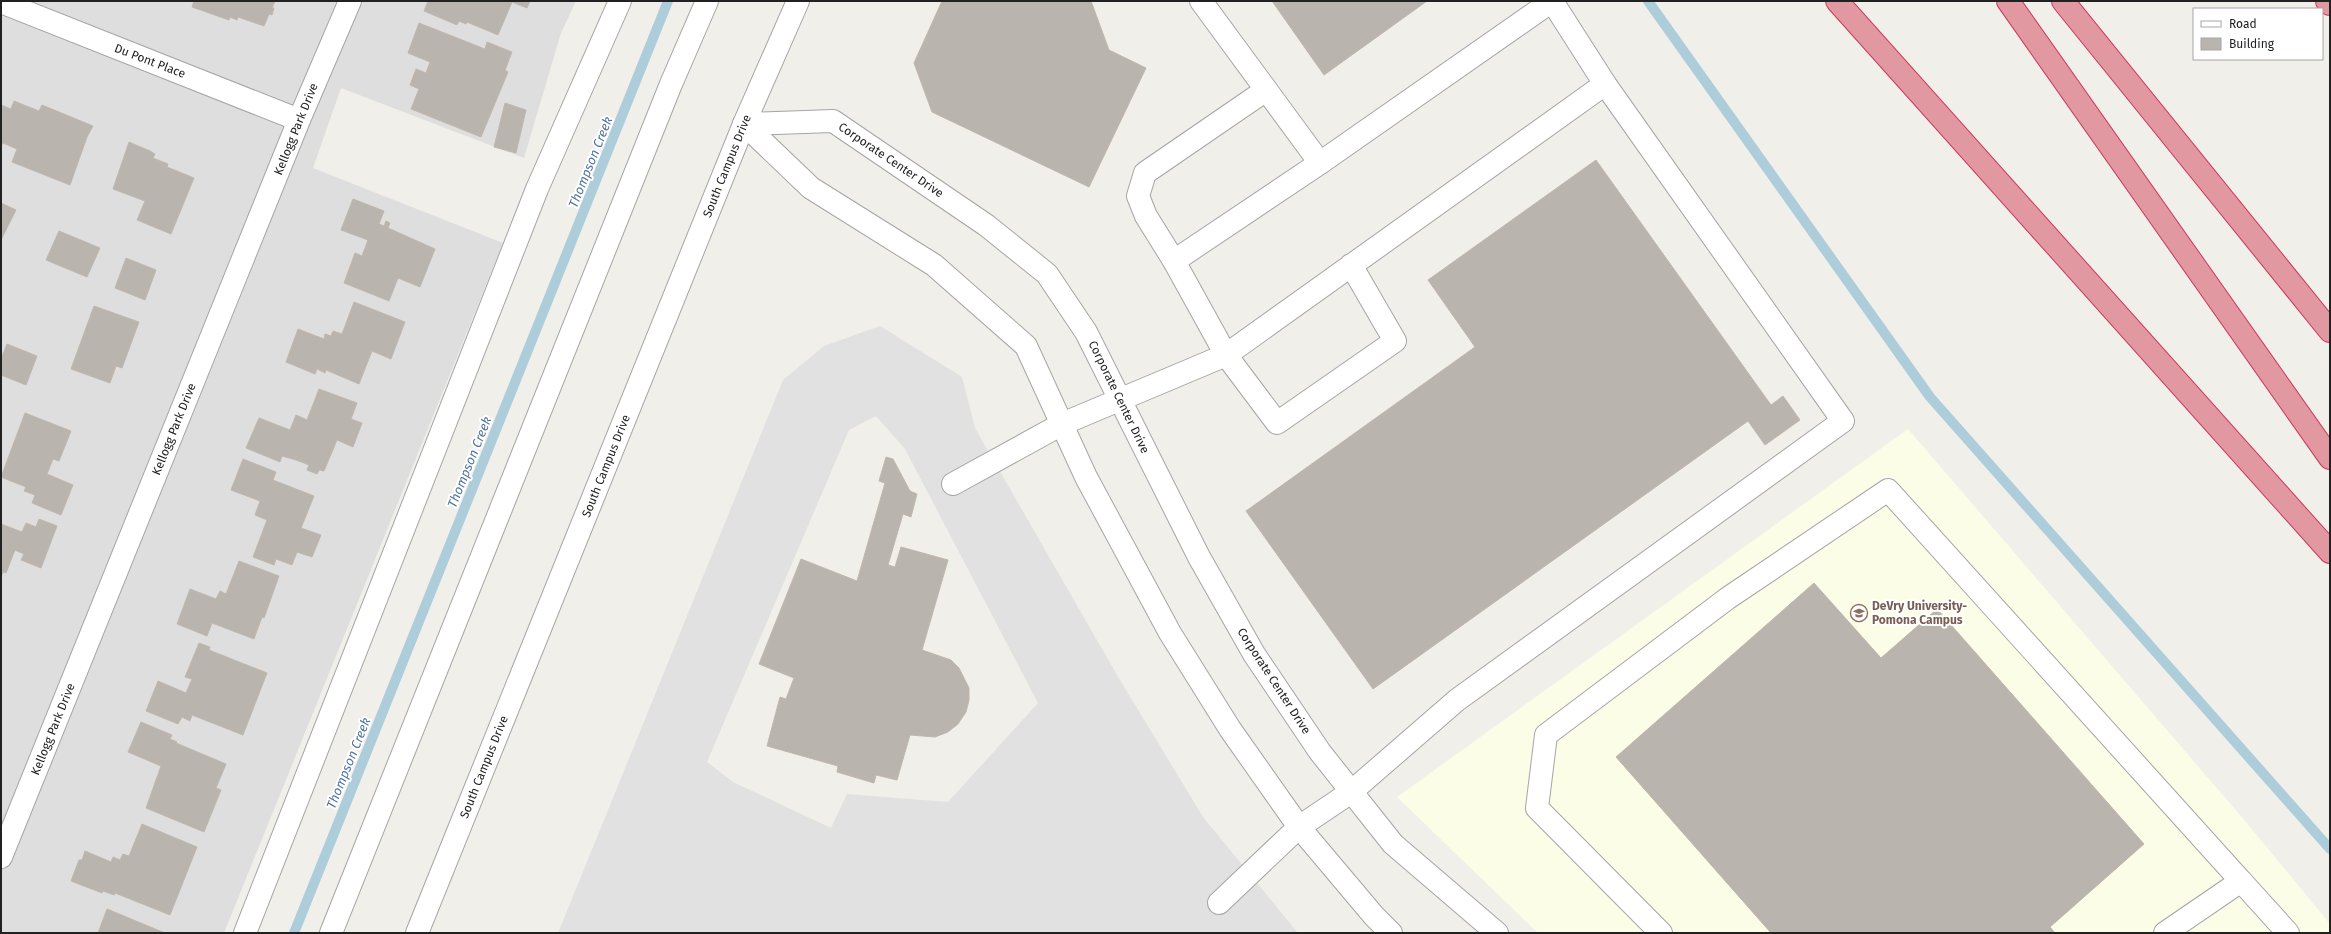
<svg xmlns="http://www.w3.org/2000/svg" width="2331" height="934" viewBox="0 0 2331 934" font-family="'Fira Sans',sans-serif">
<style>
.residential{fill:#dfdede}
.education{fill:#fbfde6}
.parking{fill:#e1e1e1;fill-rule:evenodd}
.lines{fill:none;stroke-linecap:round;stroke-linejoin:round}
.stream{stroke:#adcdda;stroke-width:10}
.building{fill:#bab4ae;stroke:#c1b7ac}
.minor-casing{stroke:#a5a5a5;stroke-width:24}
.highway-casing{stroke:#cd375f;stroke-width:24}
.minor{stroke:#fff;stroke-width:22}
.highway{stroke:#e198a0;stroke-width:22}
.labels{text-anchor:middle;stroke-width:4;stroke-linejoin:round;paint-order:stroke}
.street-label{font-size:12px;fill:#212121;stroke:#fff}
.education-label{font-size:12px;font-weight:bold;fill:#785e54;stroke:#fff;text-anchor:start}
.water-label{font-size:13px;font-style:italic;fill:#5174a2;stroke:#fff}
</style>
<rect width="100%" height="100%" fill="#f1efe9"/>
<polygon class="residential" points="1,1 576,1 561,33 524,158 341,88 313,168 503,243 224,933 1,933"/>
<polygon class="education" points="1908,429 2246,822 2330,924 2330,933 1538,933 1397,797"/>
<path class="parking" d="M880 326 962 377 975 428 1117 675 1203 817 1298 933H558L783 380 824 346ZM876 416 905 449 1038 703 948 802 847 794 831 828 733 782 707 762 849 430Z"/>
<g class="lines">
<g class="stream">
<polyline points="1648,1 1930,397 2330,849"/>
<polyline points="294,933 668,1"/>
</g>
</g>
<g class="building">
<polygon points="194,1 275,1 272,8 274,8 272,15 269,14 264,26 238,17 237,20 230,17 229,20 192,7"/>
<polygon points="428,1 530,1 527,8 512,2 498,35 467,22 466,24 459,21 457,25 424,11"/>
<polygon points="942,1 1091,1 1109,50 1146,68 1089,187 932,112 914,63"/>
<polygon points="1272,1 1427,1 1324,75"/>
<polygon points="419,23 485,49 487,42 512,52 505,70 508,72 481,137 411,109 419,89 410,85 416,69 426,73 430,62 408,53"/>
<polygon points="14,101 39,111 42,105 93,126 87,137 70,185 12,162 17,149 3,143 1,146 1,105 11,109"/>
<polygon points="505,103 526,110 516,153 494,147"/>
<polygon points="129,142 150,151 155,154 153,158 168,164 167,167 194,178 171,234 137,220 145,201 113,189"/>
<polygon points="1596,160 1771,405 1783,396 1800,420 1765,445 1748,421 1373,689 1246,511 1475,347 1428,280"/>
<polygon points="353,199 384,211 379,224 384,226 386,221 390,223 388,228 435,249 420,287 398,278 389,301 344,283 355,253 362,256 368,240 341,230"/>
<polygon points="1,203 16,210 1,240"/>
<polygon points="59,231 100,248 87,277 46,260"/>
<polygon points="126,258 156,270 145,300 115,288"/>
<polygon points="354,302 405,322 391,359 372,351 359,384 326,370 325,373 317,369 315,374 286,362 298,329 324,339 325,334 331,336 333,331 342,334"/>
<polygon points="94,306 139,322 122,368 116,366 110,383 71,369"/>
<polygon points="7,344 37,356 26,385 1,375 1,359"/>
<polygon points="319,389 357,403 351,419 362,423 353,447 337,440 324,471 319,470 317,474 307,470 309,465 296,460 282,456 280,462 246,448 259,418 290,430 296,415 307,420"/>
<polygon points="25,413 71,431 59,461 53,459 47,474 73,485 61,515 32,503 35,495 24,491 26,487 1,477"/>
<polygon points="886,457 893,459 910,491 917,494 911,517 903,514 888,565 895,567 901,547 948,560 922,650 951,660 959,668 969,688 969,700 966,712 958,724 948,732 935,737 910,735 897,780 876,775 874,783 837,772 838,766 767,746 780,697 786,699 794,678 759,664 801,559 857,581 885,483 879,481"/>
<polygon points="243,459 276,472 273,480 314,496 301,528 321,535 312,557 297,552 292,565 276,559 274,565 253,557 267,520 255,515 260,501 231,490"/>
<polygon points="39,519 57,526 41,568 21,560 24,554 15,550 6,573 3,572 1,577 1,524 22,532 26,523 36,527"/>
<polygon points="239,561 279,576 264,618 262,617 254,639 212,623 207,636 177,624 190,589 216,599 220,591 226,594"/>
<polygon points="1814,583 1881,658 1937,609 2144,844 2050,927 2055,933 1771,933 1616,757"/>
<polygon points="199,643 210,647 209,650 267,673 243,735 192,715 190,721 182,717 178,724 146,711 158,681 186,693 192,679 185,677"/>
<polygon points="141,722 172,735 170,739 177,742 176,743 226,764 216,788 221,790 204,832 146,808 161,766 128,752"/>
<polygon points="142,824 197,847 170,915 115,893 114,895 103,891 102,893 71,881 79,860 82,860 85,851 111,862 113,857 120,860 123,854 129,856"/>
<polygon points="107,909 165,933 98,933"/>
</g>
<g class="lines">
<g class="minor-casing">
<g id="minor">
<polyline points="1201,1 1320,163"/>
<polyline points="1,2 299,120"/>
<polyline points="744,124 833,121 986,225 1047,274 1086,332 1199,557 1254,654 1320,752 1393,844 1497,933"/>
<polyline points="744,124 811,188 934,265 1026,346 1086,477 1170,633 1230,729 1299,827 1374,916 1391,933"/>
<polyline points="1174,261 1146,216 1138,196 1145,173 1266,90"/>
<polyline points="1351,265 1395,341 1277,423 1226,355 1605,84 1552,1"/>
<polyline points="953,484 1062,424 1226,355 1174,261 1320,163 1552,1"/>
<polyline points="1,857 299,120 350,1"/>
<polyline points="1219,903 1299,827 1351,792 1457,700 1843,421 1605,84"/>
<polyline points="245,933 537,189 620,1"/>
<polyline points="331,933 671,84 707,1"/>
<polyline points="417,933 744,124 798,1"/>
<polyline points="1661,933 1537,808 1546,735 1728,598 1888,490 2241,881"/>
<polyline points="2165,933 2241,881 2288,933"/>
</g>
</g>
<g class="highway-casing">
<g id="highway">
<polyline points="1837,1 2330,552"/>
<polyline points="2008,1 2330,458"/>
<polyline points="2063,1 2330,331"/>
<polyline points="2327,1 2330,4"/>
</g>
</g>
<use href="#minor" class="minor"/>
<use href="#highway" class="highway"/>
</g>
<defs>
<g id="university-ring" transform="scale(0.9)"><circle r="9.5" fill="#fff" stroke="#8d6e63" stroke-width="1.5"/><path d="M0-5L7-2L0 1L-7-2ZM-4 1L0 2.5L4 1V4Q0 6-4 4Z" fill="#8d6e63"/></g>
</defs>
<g fill-rule="evenodd">
<use href="#university-ring" x="1859" y="613"/>
</g>
<g class="labels">
<g class="street-label">
<text transform="translate(150 61) rotate(21)" y="4">Du Pont Place</text>
<text transform="translate(296 129) rotate(-68)" y="4">Kellogg Park Drive</text>
<text transform="translate(891 160) rotate(34)" y="4">Corporate Center Drive</text>
<text transform="translate(727 166) rotate(-68)" y="4">South Campus Drive</text>
<text transform="translate(1119 397) rotate(64)" y="4">Corporate Center Drive</text>
<text transform="translate(174 429) rotate(-68)" y="4">Kellogg Park Drive</text>
<text transform="translate(606 466) rotate(-68)" y="4">South Campus Drive</text>
<text transform="translate(1274 681) rotate(57)" y="4">Corporate Center Drive</text>
<text transform="translate(53 729) rotate(-68)" y="4">Kellogg Park Drive</text>
<text transform="translate(484 767) rotate(-68)" y="4">South Campus Drive</text>
</g>
<g class="education-label">
<text x="1872" y="610">DeVry University-<tspan x="1872" dy="14">Pomona Campus</tspan></text>
</g>
<g class="water-label">
<text transform="translate(590 162) rotate(-68)" y="5">Thompson Creek</text>
<text transform="translate(469 462) rotate(-68)" y="5">Thompson Creek</text>
<text transform="translate(348 763) rotate(-68)" y="5">Thompson Creek</text>
</g>
</g>
<rect width="2331" height="934" fill="none" stroke="#212121" stroke-width="4"/>
<rect x="2193" y="8" width="130" height="52" fill="#ffffff" stroke="#a6a6a6"/>
<rect x="2201" y="21" width="20" height="6" fill="#ffffff" stroke="#a6a6a6"/>
<text x="2229" y="28" font-size="12" fill="#212121">Road</text>
<rect x="2201" y="38" width="20" height="12" fill="#bab4ae" stroke="#a6a6a6"/>
<text x="2229" y="48" font-size="12" fill="#212121">Building</text>
</svg>
